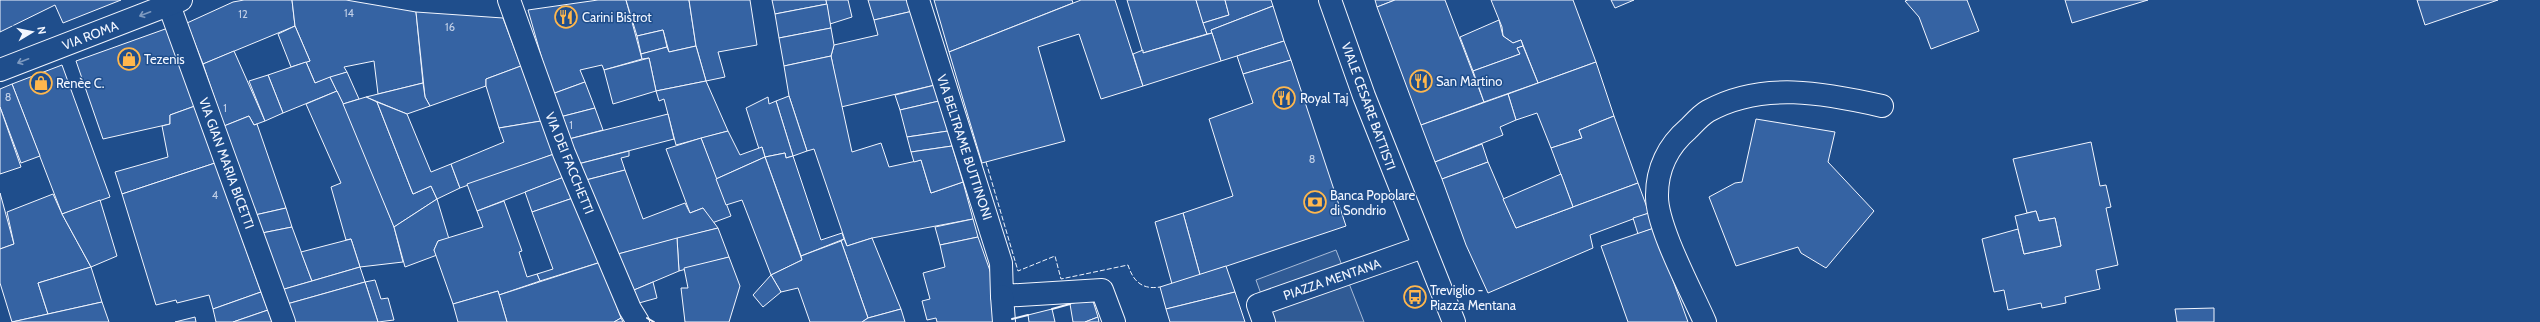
<svg xmlns="http://www.w3.org/2000/svg" width="2540" height="322" viewBox="0 0 2540 322" font-family="Cabin,sans-serif">
<style>
.parking{fill:#305b95;stroke:#a8bbd7}
.building{fill:#3563a3;stroke:#f2f6ff}
.lines{fill:none;stroke-linecap:round;stroke-linejoin:round}
.minor-casing{stroke:#f2f6ff;stroke-width:24}
.tertiary-casing{stroke:#f2f6ff;stroke-width:24}
.minor{stroke:#1f4e8c;stroke-width:22}
.tertiary{stroke:#1f4e8c;stroke-width:22}
.fence{stroke:#f2f6ff;stroke-width:1;stroke-dasharray:5 2;stroke-linecap:butt}
.wall{stroke:#f2f6ff;stroke-width:2}
.oneway{stroke:#7e9ac0}
.labels{text-anchor:middle;stroke-width:3;stroke-linejoin:round;paint-order:stroke}
.number-label{font-size:11px;fill:#c3d1e8}
.poi-label{font-size:13px;fill:#f2f6ff;stroke:#1f4e8c;text-anchor:start}
.street-label{font-size:13px;fill:#f2f6ff;stroke:#1f4e8c}
</style>
<rect width="100%" height="100%" fill="#1f4e8c"/>
<polygon class="parking" points="1336,250 1364,322 1271,322 1256,280"/>
<g class="building">
<polygon points="0,0 121,0 63,23 55,5 0,32"/>
<polygon points="244,0 292,0 295,26 203,64 187,23 233,2"/>
<polygon points="292,0 346,0 416,12 423,83 378,94 374,61 344,67 347,72 315,83 306,62 310,61 295,26"/>
<polygon points="598,0 626,0 642,59 604,70 602,65 580,70 585,82 552,94 528,10"/>
<polygon points="626,0 689,0 696,46 669,52 663,30 637,36"/>
<polygon points="689,0 750,0 757,45 718,52 725,77 706,81 696,46"/>
<polygon points="772,0 826,0 827,4 775,14"/>
<polygon points="826,0 848,0 852,17 830,24"/>
<polygon points="868,0 910,0 913,11 874,20"/>
<polygon points="934,0 1072,0 1073,3 949,52"/>
<polygon points="1081,0 1115,0 1143,86 1101,99 1079,34 1038,47 1065,141 982,163 949,52"/>
<polygon points="1127,0 1196,0 1207,34 1143,53"/>
<polygon points="1196,0 1225,0 1229,15 1203,23"/>
<polygon points="1225,0 1271,0 1273,6 1211,30 1212,33 1207,34 1203,23 1229,15"/>
<polygon points="1375,0 1395,0 1377,7"/>
<polygon points="1395,0 1445,0 1484,102 1421,125 1377,7"/>
<polygon points="1491,0 1573,0 1596,62 1538,83 1521,40 1513,43 1503,36 1502,27"/>
<polygon points="1611,0 1634,0 1615,8"/>
<polygon points="1908,0 1967,0 1979,31 1931,49 1919,17 1905,1"/>
<polygon points="2065,0 2148,0 2072,23"/>
<polygon points="2417,0 2498,0 2425,25"/>
<polygon points="827,4 831,28 779,38 775,14"/>
<polygon points="1273,6 1284,41 1221,61 1211,30"/>
<polygon points="913,11 935,85 841,107 831,56 834,45 878,35 874,20"/>
<polygon points="416,12 503,18 521,66 486,79 486,86 430,106 425,97"/>
<polygon points="1499,20 1503,36 1513,43 1521,40 1523,46 1517,48 1520,54 1473,71 1460,37"/>
<polygon points="295,26 310,61 291,67 278,34"/>
<polygon points="168,28 195,106 170,115 170,124 103,139 76,61"/>
<polygon points="831,28 834,45 831,56 784,66 779,38"/>
<polygon points="663,30 667,47 641,54 637,36"/>
<polygon points="1212,33 1221,61 1143,86 1133,54 1143,50 1143,53"/>
<polygon points="1284,41 1291,60 1243,74 1237,56"/>
<polygon points="696,46 706,81 656,91 649,58 642,59 641,54 667,47 669,52"/>
<polygon points="1523,46 1538,83 1484,102 1473,71 1520,54 1517,48"/>
<polygon points="234,51 265,121 254,125 249,116 224,126 203,64"/>
<polygon points="831,56 852,152 881,143 889,167 921,160 931,193 963,182 973,219 872,238 847,246 814,149 807,151 789,96 784,66"/>
<polygon points="649,58 656,91 613,104 604,70"/>
<polygon points="1291,60 1346,226 1200,275 1183,213 1233,196 1209,119 1253,103 1243,74"/>
<polygon points="306,62 315,83 330,77 337,91 283,113 268,75"/>
<polygon points="1596,62 1614,116 1579,130 1582,138 1551,148 1537,113 1516,120 1508,94"/>
<polygon points="62,65 110,197 62,214 12,84"/>
<polygon points="521,66 541,121 499,128 486,86 486,79"/>
<polygon points="347,72 359,99 343,104 330,77"/>
<polygon points="268,75 283,113 265,121 249,81"/>
<polygon points="706,81 728,131 676,145 664,99 659,101 656,91"/>
<polygon points="585,82 595,108 560,117 552,94"/>
<polygon points="423,83 425,97 430,106 407,114 366,97"/>
<polygon points="12,84 40,156 21,163 0,107 0,89"/>
<polygon points="935,85 939,101 900,110 895,95"/>
<polygon points="337,91 355,128 394,227 403,262 360,267 351,239 346,240 331,187 341,183 306,104"/>
<polygon points="1508,94 1516,120 1500,127 1503,135 1435,162 1421,125"/>
<polygon points="789,96 807,151 793,156 776,101"/>
<polygon points="366,97 377,102 413,194 431,186 437,199 394,227 343,104"/>
<polygon points="768,97 769,104 776,101 793,156 786,158 785,153 765,157 762,147 759,149 746,108"/>
<polygon points="939,101 948,131 907,137 900,110"/>
<polygon points="377,102 407,114 431,172 451,164 460,188 437,199 431,186 413,194"/>
<polygon points="195,106 215,163 122,194 115,172 168,157 162,126 170,124 170,115"/>
<polygon points="0,107 21,167 0,174"/>
<polygon points="595,108 603,130 569,139 560,117"/>
<polygon points="668,114 674,139 578,164 569,139"/>
<polygon points="249,116 254,125 257,124 286,208 255,215 224,126"/>
<polygon points="1614,116 1638,183 1573,207 1551,148 1582,138 1579,130"/>
<polygon points="1756,119 1835,132 1828,162 1874,211 1826,268 1801,253 1798,247 1736,266 1709,197 1735,183 1742,182"/>
<polygon points="541,121 554,154 460,188 451,164 504,142 499,128"/>
<polygon points="728,131 740,155 762,147 765,157 716,179 701,138"/>
<polygon points="948,131 952,146 911,152 907,137"/>
<polygon points="701,138 731,216 712,223 703,208 690,213 666,149"/>
<polygon points="2091,142 2100,186 2106,185 2111,207 2106,208 2118,265 2096,270 2100,289 2065,297 2066,303 2042,308 2041,303 2008,310 2004,290 1994,292 1982,239 2018,229 2024,254 2061,246 2055,218 2039,221 2036,211 2027,213 2013,159"/>
<polygon points="1482,144 1488,162 1442,179 1435,162"/>
<polygon points="952,146 963,182 931,193 921,160 914,162 911,152"/>
<polygon points="629,151 629,156 621,158 625,170 586,180 578,164"/>
<polygon points="785,153 786,158 793,156 821,240 842,233 844,239 801,256 765,157"/>
<polygon points="554,154 564,177 477,211 467,184"/>
<polygon points="765,157 802,260 771,275 742,200 726,205 716,179"/>
<polygon points="1488,162 1516,228 1638,183 1649,213 1590,235 1593,248 1488,293 1466,245 1442,179"/>
<polygon points="215,163 261,292 213,309 209,295 177,303 176,300 156,305 122,194"/>
<polygon points="625,170 643,219 685,203 690,213 703,208 718,228 618,254 586,180"/>
<polygon points="1561,174 1573,207 1516,228 1503,199"/>
<polygon points="564,177 573,198 532,212 525,192"/>
<polygon points="0,193 14,244 0,249"/>
<polygon points="53,194 62,214 91,267 38,283 48,314 12,322 0,283 0,249 14,244 7,212"/>
<polygon points="573,198 601,262 540,281 537,274 553,269 532,212"/>
<polygon points="437,199 449,239 438,241 434,250 437,255 405,267 394,227"/>
<polygon points="100,200 117,256 91,267 62,214"/>
<polygon points="504,201 522,251 519,252 527,277 537,274 540,281 499,295 498,291 453,304 434,250 438,241 483,227 477,211"/>
<polygon points="286,208 292,227 262,233 255,215"/>
<polygon points="2036,211 2039,221 2055,218 2061,246 2024,254 2015,216"/>
<polygon points="1183,213 1200,275 1172,284 1155,222"/>
<polygon points="1649,213 1654,228 1638,234 1633,218"/>
<polygon points="973,219 978,237 940,245 935,227"/>
<polygon points="292,227 312,281 281,290 262,233"/>
<polygon points="718,228 729,257 679,271 677,238"/>
<polygon points="1654,228 1688,322 1628,322 1601,246"/>
<polygon points="978,237 994,282 996,322 937,322 936,318 927,320 922,301 930,299 923,273 945,267 940,245"/>
<polygon points="677,238 679,271 634,290 618,254"/>
<polygon points="872,238 901,309 868,318 841,241 844,239 847,246"/>
<polygon points="351,239 360,267 312,281 301,252"/>
<polygon points="841,241 868,318 862,322 810,322 798,288 781,292 771,275 802,260 801,256"/>
<polygon points="729,257 740,286 729,322 685,322 681,288 688,288 684,268"/>
<polygon points="601,262 621,318 614,322 507,322 499,295"/>
<polygon points="1226,266 1235,292 1166,309 1160,287"/>
<polygon points="91,267 102,302 48,314 38,283"/>
<polygon points="360,267 365,282 287,304 281,290"/>
<polygon points="771,275 781,292 763,307 753,295"/>
<polygon points="375,280 381,299 388,298 394,320 378,322 365,282"/>
<polygon points="365,282 378,322 293,322 287,304"/>
<polygon points="653,282 657,298 639,303 634,290"/>
<polygon points="498,291 507,322 458,322 453,304"/>
<polygon points="261,292 268,310 233,322 216,322 213,309"/>
<polygon points="1235,292 1245,322 1170,322 1166,309"/>
<polygon points="1092,298 1098,317 1085,322 1073,322 1070,304"/>
<polygon points="102,302 109,322 12,322"/>
<polygon points="2214,308 2214,322 2177,322 2175,309"/>
<polygon points="901,309 905,322 862,322 868,318"/>
<polygon points="1052,309 1055,322 1029,322 1028,315"/>
<polygon points="268,310 272,322 233,322"/>
<polygon points="195,317 196,322 175,322"/>
<polygon points="1098,317 1099,322 1085,322"/>
<polygon points="621,318 623,322 614,322"/>
</g>
<g class="lines">
<g class="minor-casing">
<g id="minor">
<polyline points="509,0 564,153 630,309 638,322"/>
<polyline points="918,0 1001,263 1002,296 1102,290 1114,322"/>
<polyline points="169,5 284,322"/>
<polyline points="0,70 181,0"/>
<polyline points="1002,296 1004,322"/>
<polyline points="1264,322 1258,305 1423,247"/>
<path d="M1705 322C1692 292 1656 226 1657 195 1657 169 1668 146 1688 129 1694 123 1701 115 1708 111 1762 81 1825 93 1882 106"/>
</g>
</g>
<g class="tertiary-casing">
<polyline id="tertiary" points="1330,0 1364,96 1454,322"/>
</g>
<use href="#minor" class="minor"/>
<use href="#tertiary" class="tertiary"/>
<path class="fence" d="M986 162 1018 271 1055 256 1061 279 1128 265C1133 281 1142 290 1160 287"/>
<g class="wall">
<polyline points="1052,309 1070,304"/>
<polyline points="647,318 654,322"/>
<polyline points="1012,319 1028,315"/>
</g>
</g>
<defs><path id="oneway-shaft" d="M-6 0H5M1.5-3L5.5 0L1.5 3" fill="none" stroke-width="1.6" stroke-linecap="round" stroke-linejoin="round"/></defs>
<g class="oneway">
<use href="#oneway-shaft" transform="translate(145 14) rotate(159)"/>
<use href="#oneway-shaft" transform="translate(23 61) rotate(159)"/>
</g>
<defs>
<g id="restaurant-ring" transform="scale(1.15)"><circle r="9.5" fill="#1f4e8c" stroke="#ffb74d" stroke-width="1.5"/><path d="M-5-6h1v4h1v-4h1v4h1v-4h1v5L-1.5 .5V6h-2V.5L-5-1ZM5-6V6H3V1.5H1.5Q1.5-4 5-6Z" fill="#ffb74d"/></g>
<g id="shop-ring" transform="scale(1.15)"><circle r="9.5" fill="#1f4e8c" stroke="#ffb74d" stroke-width="1.5"/><path d="M-5-2.5h2.3a2.7 3.5 0 0 1 5.4 0H5L5.5 6h-11ZM-1.5-2.5h3a1.5 2.3 0 0 0-3 0Z" fill="#ffb74d"/></g>
<g id="bank-ring" transform="scale(1.15)"><circle r="9.5" fill="#1f4e8c" stroke="#ffb74d" stroke-width="1.5"/><path d="M-6-4H6V4H-6ZM0-2.3a2.3 2.3 0 1 0 0 4.6a2.3 2.3 0 1 0 0-4.6Z" fill="#ffb74d"/></g>
<g id="bus-ring" transform="scale(1.15)"><circle r="9.5" fill="#1f4e8c" stroke="#ffb74d" stroke-width="1.5"/><path d="M-5-6H5V4H4V6H2V4H-2V6H-4V4H-5ZM-3.5-4V0h7V-4ZM-3.5 1.2v1.5H-2V1.2ZM2 1.2v1.5H3.5V1.2Z" fill="#ffb74d"/></g>
</defs>
<g fill-rule="evenodd">
<use href="#restaurant-ring" x="566" y="17"/>
<use href="#shop-ring" x="129" y="59"/>
<use href="#restaurant-ring" x="1421" y="81"/>
<use href="#shop-ring" x="41" y="83"/>
<use href="#restaurant-ring" x="1284" y="98"/>
<use href="#bank-ring" x="1315" y="202"/>
<use href="#bus-ring" x="1415" y="297"/>
</g>
<g class="labels">
<g class="number-label">
<text x="349" y="17">14</text>
<text x="243" y="18">12</text>
<text x="450" y="31">16</text>
<text x="8" y="101">8</text>
<text x="225" y="112">1</text>
<text x="571" y="129">1</text>
<text x="1312" y="163">8</text>
<text x="215" y="199">4</text>
</g>
<g class="poi-label">
<text x="582" y="22">Carini Bistrot</text>
<text x="144" y="64">Tezenis</text>
<text x="1436" y="86">San Martino</text>
<text x="56" y="88">Renèe C.</text>
<text x="1300" y="103">Royal Taj</text>
<text x="1330" y="200">Banca Popolare<tspan x="1330" dy="15">di Sondrio</tspan></text>
<text x="1430" y="295">Treviglio -<tspan x="1430" dy="15">Piazza Mentana</tspan></text>
</g>
<g class="street-label">
<text transform="translate(90 35) rotate(-21)" y="5">VIA ROMA</text>
<text transform="translate(1369 106) rotate(70)" y="5">VIALE CESARE BATTISTI</text>
<text transform="translate(965 147) rotate(72)" y="5">VIA BELTRAME BUTTINONI</text>
<text transform="translate(227 163) rotate(70)" y="5">VIA GIAN MARIA BICETTI</text>
<text transform="translate(570 163) rotate(68)" y="5">VIA DEI FACCHETTI</text>
<text transform="translate(1332 279) rotate(-19)" y="5">PIAZZA MENTANA</text>
</g>
</g>
<g transform="translate(32 32) rotate(80)" stroke="#1f4e8c" stroke-width="3" paint-order="stroke">
<path d="M0-3L7 15L0 10L-7 15Z" fill="#f2f6ff"/>
<text y="-6" font-size="11" font-weight="bold" text-anchor="middle" fill="#f2f6ff">N</text>
</g>
</svg>
